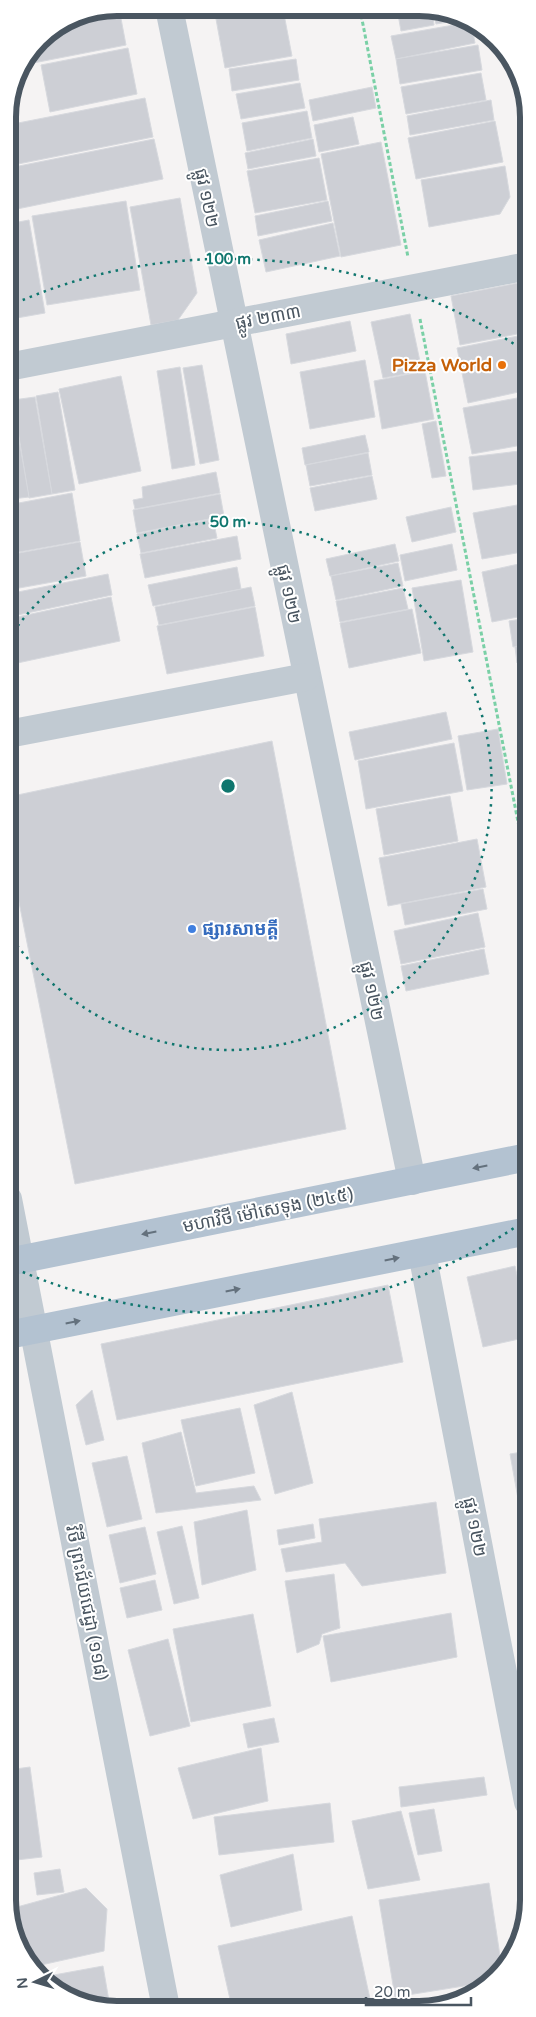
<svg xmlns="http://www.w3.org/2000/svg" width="536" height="2017" viewBox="0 0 536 2017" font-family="'Varela Round','Noto Sans Khmer',sans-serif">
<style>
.building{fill:#cdcfd5;stroke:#d7d9de}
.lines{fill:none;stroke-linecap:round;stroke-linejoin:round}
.path{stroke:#7ad0a6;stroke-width:3;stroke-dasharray:4 2.5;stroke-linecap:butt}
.minor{stroke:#c1cad2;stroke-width:28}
.major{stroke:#b3c2d1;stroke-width:28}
.oneway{fill:#64717d}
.ring{fill:none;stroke:#0f766e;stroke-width:2.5;stroke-dasharray:2.5 5}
.food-dot{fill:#e8710a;stroke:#fff;stroke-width:2}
.shop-dot{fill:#3f7fe0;stroke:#fff;stroke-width:2}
.labels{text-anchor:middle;stroke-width:4;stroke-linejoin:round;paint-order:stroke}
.street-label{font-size:18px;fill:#4a5661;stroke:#fff}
.food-label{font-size:18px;font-weight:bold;fill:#c56008;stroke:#fff;text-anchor:end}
.shop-label{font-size:18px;font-weight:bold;fill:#366cbe;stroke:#fff;text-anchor:start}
.rim{fill:none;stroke:#4a5661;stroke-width:6}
.centre{fill:#0f766e;stroke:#fff;stroke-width:2.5}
.ring-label{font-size:15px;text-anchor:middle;font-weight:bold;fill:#0f766e;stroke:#fff;stroke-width:4;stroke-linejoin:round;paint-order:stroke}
</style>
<rect width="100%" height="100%" fill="#f5f3f3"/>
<g class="building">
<polygon points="117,8 119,8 126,45 23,65 40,39 75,16"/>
<polygon points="215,8 243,8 216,14"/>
<polygon points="276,9 283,9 292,56 225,68 216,19"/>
<polygon points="397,9 432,10 434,25 401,31"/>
<polygon points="433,10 441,10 460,20 436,24"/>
<polygon points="465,23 472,27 475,43 396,59 391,36"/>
<polygon points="478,45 482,70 400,84 396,59"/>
<polygon points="128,48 137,94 50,112 41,65"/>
<polygon points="296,59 299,80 232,91 229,69"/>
<polygon points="481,73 486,100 406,114 401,87"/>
<polygon points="300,83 305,108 241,119 236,94"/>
<polygon points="372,87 376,108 313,121 309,100"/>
<polygon points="145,98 153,137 8,166 8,125"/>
<polygon points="491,100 494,120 410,135 407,116"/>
<polygon points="307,111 312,138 247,151 242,123"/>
<polygon points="353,117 359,144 319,152 314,125"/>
<polygon points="495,121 503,162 416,179 408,138"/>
<polygon points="154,139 163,179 17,209 9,168"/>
<polygon points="313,139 316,156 248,169 245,153"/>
<polygon points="381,142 401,245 341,257 321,154"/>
<polygon points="319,158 327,200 255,213 247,171"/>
<polygon points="505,166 510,197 500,214 429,227 421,180"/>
<polygon points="180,198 197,293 178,320 151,325 130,207"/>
<polygon points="126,201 140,290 47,305 32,216"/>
<polygon points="328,201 332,221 258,236 255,216"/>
<polygon points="29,220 45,313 11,319 8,300 8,224"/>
<polygon points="333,223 340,256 266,272 259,240"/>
<polygon points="528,281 528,332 460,345 451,296"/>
<polygon points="410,314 422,371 383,378 371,322"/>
<polygon points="350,321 356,351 291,364 286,334"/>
<polygon points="528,334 528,390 468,403 457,348"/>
<polygon points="365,360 375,417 310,429 300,372"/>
<polygon points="202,365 219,460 200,464 183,368"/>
<polygon points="180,367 195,465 172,469 157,371"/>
<polygon points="425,371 434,419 382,429 374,381"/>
<polygon points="121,376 141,471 79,484 59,389"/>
<polygon points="58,392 75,490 52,494 36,396"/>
<polygon points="528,396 528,444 472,454 463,408"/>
<polygon points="35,397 52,494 29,498 13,400"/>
<polygon points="12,400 29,497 12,499 8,475 8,401"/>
<polygon points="436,421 446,476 432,478 422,424"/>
<polygon points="365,435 369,452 305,465 302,448"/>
<polygon points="528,450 528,483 473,490 469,457"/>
<polygon points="368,453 372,475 310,486 306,465"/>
<polygon points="216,472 220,493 135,509 133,500 143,498 142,487"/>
<polygon points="372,476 377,499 315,511 310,488"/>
<polygon points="72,493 80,541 8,554 8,505"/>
<polygon points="220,494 224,516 137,533 133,510"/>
<polygon points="528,503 528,551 482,559 473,513"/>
<polygon points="451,507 456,532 412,542 406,517"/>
<polygon points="213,519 217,538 141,553 137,534"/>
<polygon points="237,536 241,559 145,578 140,554"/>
<polygon points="80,542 86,576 8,590 8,555"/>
<polygon points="395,544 399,561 330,576 326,559"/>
<polygon points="452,544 457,570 405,581 400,555"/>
<polygon points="528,562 528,615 492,622 482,572"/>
<polygon points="398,563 403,586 336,600 331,576"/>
<polygon points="237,567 241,589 153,606 148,585"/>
<polygon points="108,574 112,595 8,617 8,594"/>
<polygon points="461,580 473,652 424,661 412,588"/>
<polygon points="251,587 255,606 159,625 155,607"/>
<polygon points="403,588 408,609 340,622 336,601"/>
<polygon points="111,597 120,641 8,665 8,619"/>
<polygon points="255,607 264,656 167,674 157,626"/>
<polygon points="412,609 421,653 349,668 340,623"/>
<polygon points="528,618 528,644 513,647 509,621"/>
<polygon points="528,645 528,662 517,663 515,647"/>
<polygon points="524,663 528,663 528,680 526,681"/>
<polygon points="528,682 528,703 525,704 522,683"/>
<polygon points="523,708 528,708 528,727 527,727"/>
<polygon points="446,712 452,739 355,760 349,732"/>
<polygon points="498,729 507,784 467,790 458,736"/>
<polygon points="272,741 346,1129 75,1184 8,847 8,797"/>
<polygon points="454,743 463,791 366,809 358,761"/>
<polygon points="450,796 458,841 384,855 376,809"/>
<polygon points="477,839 486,887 388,906 379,858"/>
<polygon points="483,889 487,909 405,925 401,904"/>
<polygon points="478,913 485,947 401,964 394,931"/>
<polygon points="484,949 489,974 406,991 401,966"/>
<polygon points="528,1259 528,1281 521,1261"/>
<polygon points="515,1266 528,1324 528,1337 483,1347 467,1277"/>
<polygon points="388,1285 403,1362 117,1420 101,1344"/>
<polygon points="528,1352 528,1423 519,1354"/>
<polygon points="92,1390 104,1440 86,1445 76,1405"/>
<polygon points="292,1392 313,1483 275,1494 254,1405"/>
<polygon points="240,1408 255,1473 196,1486 181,1420"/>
<polygon points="181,1432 196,1493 254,1486 261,1500 156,1513 142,1443"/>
<polygon points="528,1451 528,1521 522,1521 510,1454"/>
<polygon points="127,1456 142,1519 107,1527 92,1463"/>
<polygon points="8,1491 18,1526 8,1527"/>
<polygon points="436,1502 446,1573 362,1586 345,1563 286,1572 281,1549 322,1542 319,1519"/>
<polygon points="247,1510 256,1570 202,1585 194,1522"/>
<polygon points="313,1524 315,1538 279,1545 277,1530"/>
<polygon points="182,1526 199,1598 174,1604 157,1532"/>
<polygon points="145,1527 156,1574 120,1583 109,1535"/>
<polygon points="334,1574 340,1628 322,1634 319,1644 297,1653 285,1581"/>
<polygon points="155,1580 162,1610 127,1618 120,1588"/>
<polygon points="451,1613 457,1657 331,1682 323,1636"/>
<polygon points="253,1614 271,1706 191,1722 173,1629"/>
<polygon points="168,1639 190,1726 150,1736 128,1650"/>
<polygon points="274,1718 279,1742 248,1748 243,1724"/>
<polygon points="261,1748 268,1801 193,1819 178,1768"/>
<polygon points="30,1767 42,1857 8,1861 8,1770"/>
<polygon points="484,1777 487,1795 401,1807 399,1787"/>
<polygon points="330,1803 334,1842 219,1855 214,1817"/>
<polygon points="434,1809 442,1851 418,1855 409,1813"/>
<polygon points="401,1811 420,1880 368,1889 352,1821"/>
<polygon points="293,1854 302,1910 231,1927 220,1875"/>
<polygon points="60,1869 64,1892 37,1895 34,1873"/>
<polygon points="489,1883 502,1969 501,1972 489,1982 395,1997 379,1900"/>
<polygon points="86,1888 107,1909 104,1951 32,1967 25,1951 17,1907"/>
<polygon points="352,1916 372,2008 232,2008 218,1946"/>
<polygon points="103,1966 110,2007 95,2007 43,1977"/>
</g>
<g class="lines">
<g class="path">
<polyline points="360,9 408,257"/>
<polyline points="420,319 528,873"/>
</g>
<g class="minor">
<polyline points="169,8 412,1181"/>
<polyline points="8,367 528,266"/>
<polyline points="8,734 306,677"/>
<polyline points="8,1199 166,2008"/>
<polyline points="422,1253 528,1802"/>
</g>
<g class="major">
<polyline points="8,1262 528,1157"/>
<polyline points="8,1335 528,1231"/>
</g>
</g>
<defs><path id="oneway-solid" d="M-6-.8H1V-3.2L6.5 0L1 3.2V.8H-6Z" transform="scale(1.25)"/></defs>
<g class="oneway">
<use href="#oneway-solid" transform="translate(480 1167) rotate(169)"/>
<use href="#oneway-solid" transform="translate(149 1233) rotate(169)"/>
<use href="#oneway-solid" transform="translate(392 1259) rotate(-11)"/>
<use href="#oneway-solid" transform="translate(233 1290) rotate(-11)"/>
<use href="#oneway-solid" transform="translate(73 1322) rotate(-11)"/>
</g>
<g class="ring">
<path d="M9 638A264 264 0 1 1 9 934"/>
<path d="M526 1220A527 527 0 0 1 9 1266M9 306A527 527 0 0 1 526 352"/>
</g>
<circle class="food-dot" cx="502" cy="365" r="5"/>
<circle class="shop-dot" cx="192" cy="929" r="5"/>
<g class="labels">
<g class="street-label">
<text transform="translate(207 198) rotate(78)" y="6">ផ្លូវ ១២២</text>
<text transform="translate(268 317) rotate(-11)" y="6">ផ្លូវ ២៣៣</text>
<text transform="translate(289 594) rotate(78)" y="6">ផ្លូវ ១២២</text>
<text transform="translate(372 991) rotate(78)" y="6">ផ្លូវ ១២២</text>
<text transform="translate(268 1210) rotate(-11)" y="6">មហាវិថី ម៉ៅសេទុង (២៤៥)</text>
<text transform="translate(475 1527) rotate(79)" y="6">ផ្លូវ ១២២</text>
<text transform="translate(87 1603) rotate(79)" y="6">វិថី ព្រះជ័យជេដ្ធា (១១៨)</text>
</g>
<g class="food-label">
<text x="492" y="371">Pizza World</text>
</g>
<g class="shop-label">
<text x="202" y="935">ផ្សារសាមគ្គី</text>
</g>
</g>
<path d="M0 0H536V2017H0ZM117 16H419A101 101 0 0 1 520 117V1900A101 101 0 0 1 419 2001H117A101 101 0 0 1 16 1900V117A101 101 0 0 1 117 16Z" fill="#fff" fill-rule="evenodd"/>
<path class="rim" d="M117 16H419A101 101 0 0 1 520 117V1900A101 101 0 0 1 419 2001H117A101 101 0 0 1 16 1900V117A101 101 0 0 1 117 16Z"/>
<circle cx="228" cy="786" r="8" class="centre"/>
<g class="ring-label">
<text x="228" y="264">100 m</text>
<text x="228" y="527">50 m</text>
</g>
<g transform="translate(35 1982) rotate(265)" stroke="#ffffff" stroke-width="4" paint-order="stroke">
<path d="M0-4L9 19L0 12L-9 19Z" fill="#4a5661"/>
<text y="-8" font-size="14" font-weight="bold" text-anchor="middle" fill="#4a5661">N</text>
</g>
<path d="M366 1997v8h105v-8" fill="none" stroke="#4a5661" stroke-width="2.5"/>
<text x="374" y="1997" font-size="15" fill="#4a5661" stroke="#ffffff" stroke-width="4" paint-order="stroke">20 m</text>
</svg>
